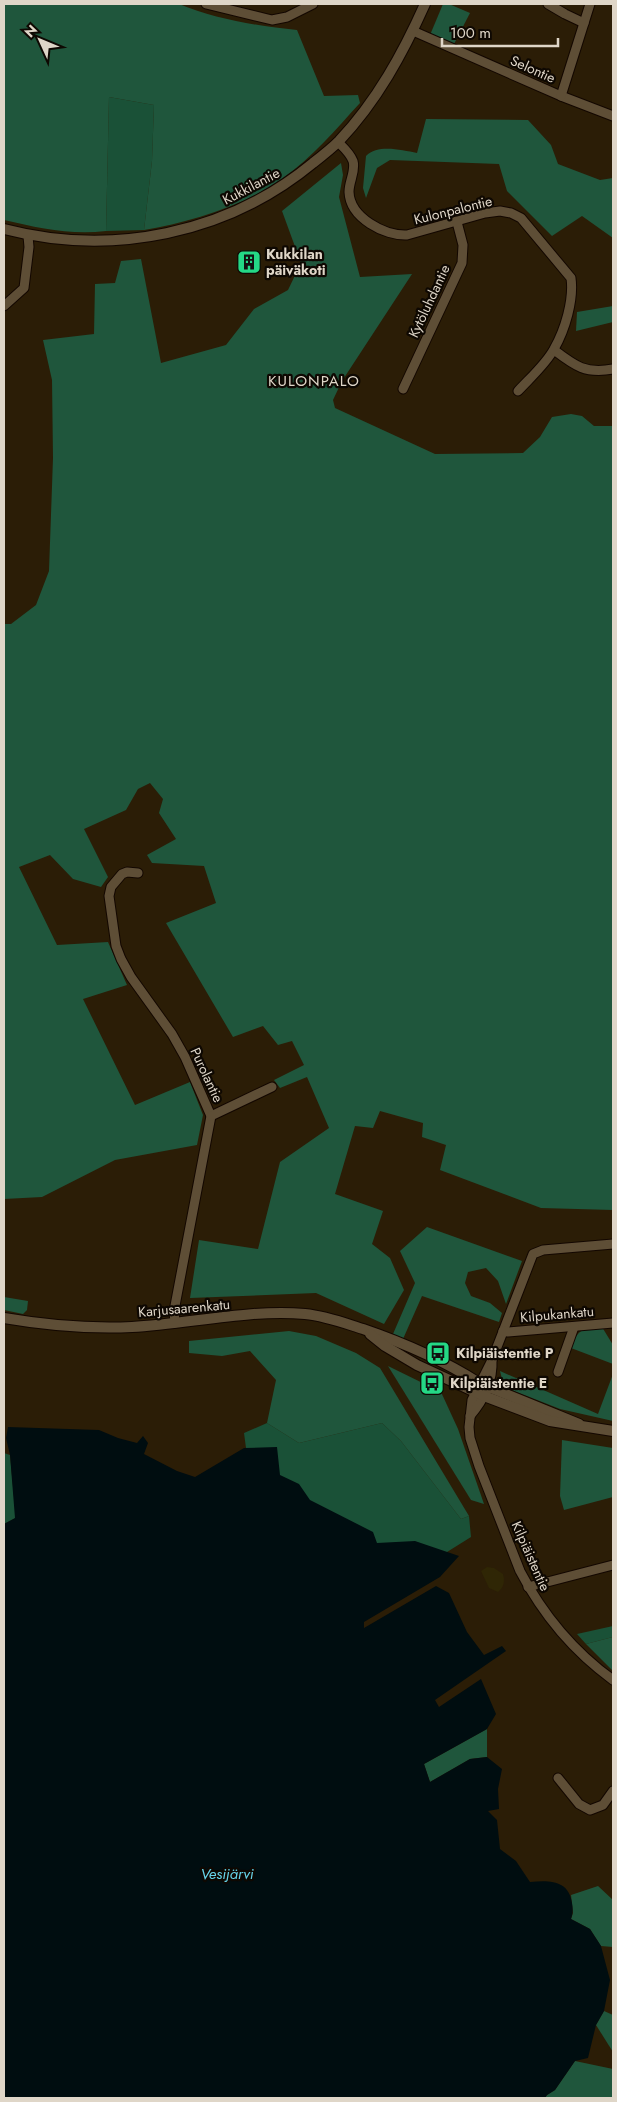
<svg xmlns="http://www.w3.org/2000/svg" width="617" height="2102" viewBox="0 0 617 2102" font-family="Jost,sans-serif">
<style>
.green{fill:#1a5137}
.forest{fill:#1f563c}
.sand{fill:#2f2605}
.water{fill:#000d10}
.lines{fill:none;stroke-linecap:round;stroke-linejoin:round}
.minor-casing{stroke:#130700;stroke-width:11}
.tertiary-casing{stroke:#130700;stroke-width:12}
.minor{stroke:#5e4e36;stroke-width:9}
.tertiary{stroke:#5e4e36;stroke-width:10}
.labels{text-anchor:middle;stroke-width:4.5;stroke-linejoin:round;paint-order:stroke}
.street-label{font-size:14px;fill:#dfd6c8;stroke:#0e0802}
.poi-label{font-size:14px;font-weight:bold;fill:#dfd6c8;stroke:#0e0802;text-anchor:start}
.neighbourhood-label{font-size:15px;letter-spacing:1px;fill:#dfd6c8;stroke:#0e0802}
.water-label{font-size:15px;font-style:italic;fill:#67d3e8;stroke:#0e0802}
</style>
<rect width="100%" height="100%" fill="#2b1d06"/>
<g class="green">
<polygon points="109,97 154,105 152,161 144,230 106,231"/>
<polygon points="267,1423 299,1443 382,1423 401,1441 461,1519 469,1516 471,1537 447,1552 442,1562 392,1589 246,1448 244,1433"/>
<polygon points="4,1453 10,1455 16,1518 4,1524"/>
<polygon points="613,1626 613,1637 586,1644 577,1634"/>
</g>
<g class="forest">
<path d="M4 4H179C215 19 258 26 297 30L324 96 358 95 360 103C336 129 312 158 283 178 244 206 190 222 144 230L152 161 154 105 109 97 106 231C70 235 38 228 4 220Z"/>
<polygon points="443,4 449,4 470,13 454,44 430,35"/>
<path d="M426 119 528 120 551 145 558 164 600 180 613 178V238L582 216 552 236 507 191 499 164 390 160 377 168 366 198 363 188 366 156C378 144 401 150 417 153Z"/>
<polygon points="341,163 343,175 339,197 360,277 412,274 342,381 333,400 335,408 435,454 523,453 540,437 552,417 571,414 582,416 594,426 613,426 613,1210 541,1208 440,1170 446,1145 422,1137 423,1123 380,1111 373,1128 355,1126 335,1194 383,1211 372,1244 390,1258 404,1290 384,1324 316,1293 190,1298 199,1240 258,1249 280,1162 329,1128 307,1077 280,1088 274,1080 304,1065 292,1041 278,1045 263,1026 233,1037 166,923 216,903 204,866 152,863 147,855 176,839 159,813 163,799 150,783 138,789 126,810 84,829 108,877 101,887 73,879 50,855 19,867 57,945 108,942 127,985 83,999 135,1105 190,1082 203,1115 197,1145 115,1160 42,1197 4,1199 4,624 11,624 36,605 49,571 53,458 52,380 43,340 94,334 95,284 115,283 121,261 141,259 161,363 226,345 254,309 288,290 301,263 282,211"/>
<polygon points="613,306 613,322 576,331 577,312"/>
<polygon points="427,1227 522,1261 506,1304 498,1281 486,1268 468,1272 465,1283 471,1296 490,1303 502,1313 499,1322 422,1296 403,1339 393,1334 415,1283 400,1251"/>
<polygon points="4,1297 28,1301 27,1310 23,1314 4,1310"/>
<path d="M602 1327 613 1345V1364L571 1348C578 1328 583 1329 602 1327Z"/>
<polygon points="289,1331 316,1336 356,1353 380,1368 469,1516 461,1519 401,1441 382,1423 299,1443 267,1423 276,1380 250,1351 222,1356 189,1353 189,1341"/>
<polygon points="388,1366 441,1392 458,1429 484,1504 471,1500"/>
<polygon points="500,1371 598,1414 613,1374 613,1421 560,1409 504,1387"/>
<polygon points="562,1440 613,1448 613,1497 564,1510 560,1496"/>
<polygon points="613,1637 613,1671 586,1644"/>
<polygon points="487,1729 487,1757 470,1759 430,1782 424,1764"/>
<polygon points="598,1886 613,1900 613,1947 601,1946 590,1929 571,1919 573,1913 571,1895"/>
<polygon points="604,2011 613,2015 613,2052 596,2025"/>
<polygon points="575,2061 613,2069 613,2098 545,2098 547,2095 555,2090"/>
</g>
<path class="sand" d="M487 1567 494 1568 503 1574C505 1582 504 1587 498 1592L489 1588 481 1571Z"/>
<path class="water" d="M8 1427 99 1430 118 1438 137 1443 143 1436 148 1443 144 1454 177 1471 195 1477 244 1448 277 1447 280 1475 299 1484 310 1500 373 1532 377 1543 415 1541 459 1556 440 1577 364 1622V1628L436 1586 449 1593 467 1632 484 1655 502 1646 506 1651 435 1700 439 1707 481 1679 496 1714 487 1729 424 1764 430 1782 470 1759 487 1757 502 1769 498 1789 499 1809 488 1811 497 1820 500 1849 516 1861 530 1882C549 1880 569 1880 572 1903 573 1909 573 1913 571 1919L590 1929 601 1946 610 1980 604 2011 596 2025 588 2058 575 2061 555 2090 547 2095 545 2098H4V1524L15 1518 10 1455 6 1438Z"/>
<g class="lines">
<g class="minor-casing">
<g id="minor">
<polyline points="206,4 272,20 287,17 313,4"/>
<polyline points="548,4 565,14 584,23"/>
<polyline points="413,31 561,96 613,116"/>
<polyline points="561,96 590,4"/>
<path d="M338 142C343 147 350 153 353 161 356 171 349 181 349 192 350 218 385 236 407 235L485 213 500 211 511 213 521 218 571 278C574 300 565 330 554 349 546 364 530 378 518 391"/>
<polyline points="4,306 24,288 29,247 28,236"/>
<path d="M554 350C575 366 585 374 613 369"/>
<polyline points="403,389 462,263 463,245 457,222"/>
<polyline points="138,873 127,872 122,874 111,887 109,896 116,946 121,959 131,977 172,1034 185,1057 211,1116 174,1311 175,1323"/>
<polyline points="211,1116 272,1087"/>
<path d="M613 1244 543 1250 533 1254 492 1360 472 1400 469 1427 470 1438 479 1466 520 1571C543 1615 573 1651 613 1680"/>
<polyline points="503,1331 508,1332 613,1323"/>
<polyline points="558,1372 574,1327"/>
<path d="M470 1416C483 1401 493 1381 492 1360"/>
<polyline points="528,1587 613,1565"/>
<polyline points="558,1778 579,1804 590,1810 603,1805 613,1791"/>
</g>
</g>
<g class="tertiary-casing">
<g id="tertiary">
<path d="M4 229C112 257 227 234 313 163 322 156 331 149 339 141 377 101 403 53 425 4"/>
<path d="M4 1318C45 1325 89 1329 132 1327 189 1324 248 1309 305 1314 326 1316 344 1323 363 1329 404 1343 443 1360 479 1383L579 1424"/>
<polyline points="370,1334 385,1346 417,1365 484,1396 550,1421 613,1431"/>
</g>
</g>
<use href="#minor" class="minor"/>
<use href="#tertiary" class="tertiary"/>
</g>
<defs>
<g id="building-square" transform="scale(1.25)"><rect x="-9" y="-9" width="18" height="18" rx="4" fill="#24d886" stroke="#0e0802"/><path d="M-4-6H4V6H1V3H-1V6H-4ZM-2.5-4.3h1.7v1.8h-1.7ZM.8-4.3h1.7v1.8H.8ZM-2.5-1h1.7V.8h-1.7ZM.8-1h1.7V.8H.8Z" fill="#111"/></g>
<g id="bus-square" transform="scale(1.25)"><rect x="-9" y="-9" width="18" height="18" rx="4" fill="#24d886" stroke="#0e0802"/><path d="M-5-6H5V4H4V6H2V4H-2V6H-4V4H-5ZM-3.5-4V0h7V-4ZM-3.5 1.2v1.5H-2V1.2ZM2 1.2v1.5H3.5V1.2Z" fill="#111"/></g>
</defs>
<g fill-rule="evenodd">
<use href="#building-square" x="249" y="262"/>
<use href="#bus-square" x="438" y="1353"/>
<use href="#bus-square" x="432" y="1383"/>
</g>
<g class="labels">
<g class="street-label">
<text transform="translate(533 69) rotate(24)" y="5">Selontie</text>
<text transform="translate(251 186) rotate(-28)" y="5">Kukkilantie</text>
<text transform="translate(453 210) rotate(-14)" y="5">Kulonpalontie</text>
<text transform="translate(429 301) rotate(-65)" y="5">Kytöluhdantie</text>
<text transform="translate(207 1075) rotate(65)" y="5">Purolantie</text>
<text transform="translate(184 1308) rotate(-5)" y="5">Karjusaarenkatu</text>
<text transform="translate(557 1314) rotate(-5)" y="5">Kilpukankatu</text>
<text transform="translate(531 1556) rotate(66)" y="5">Kilpiäistentie</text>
</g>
<g class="poi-label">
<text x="266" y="259">Kukkilan<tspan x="266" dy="16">päiväkoti</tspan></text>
<text x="456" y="1358">Kilpiäistentie P</text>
<text x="450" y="1388">Kilpiäistentie E</text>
</g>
<g class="neighbourhood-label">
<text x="314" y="386">KULONPALO</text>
</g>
<g class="water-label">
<text x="227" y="1879">Vesijärvi</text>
</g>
</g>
<rect width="617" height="2102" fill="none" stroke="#dfd6c8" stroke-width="10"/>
<g transform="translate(40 40) rotate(314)" stroke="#0e0802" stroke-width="4" paint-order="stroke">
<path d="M0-4L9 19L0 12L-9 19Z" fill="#dfd6c8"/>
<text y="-8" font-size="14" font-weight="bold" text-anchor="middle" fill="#dfd6c8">N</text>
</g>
<path d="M442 38v8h116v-8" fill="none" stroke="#dfd6c8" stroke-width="2.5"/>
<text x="450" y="38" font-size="15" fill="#dfd6c8" stroke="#0e0802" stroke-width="4" paint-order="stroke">100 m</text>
</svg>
